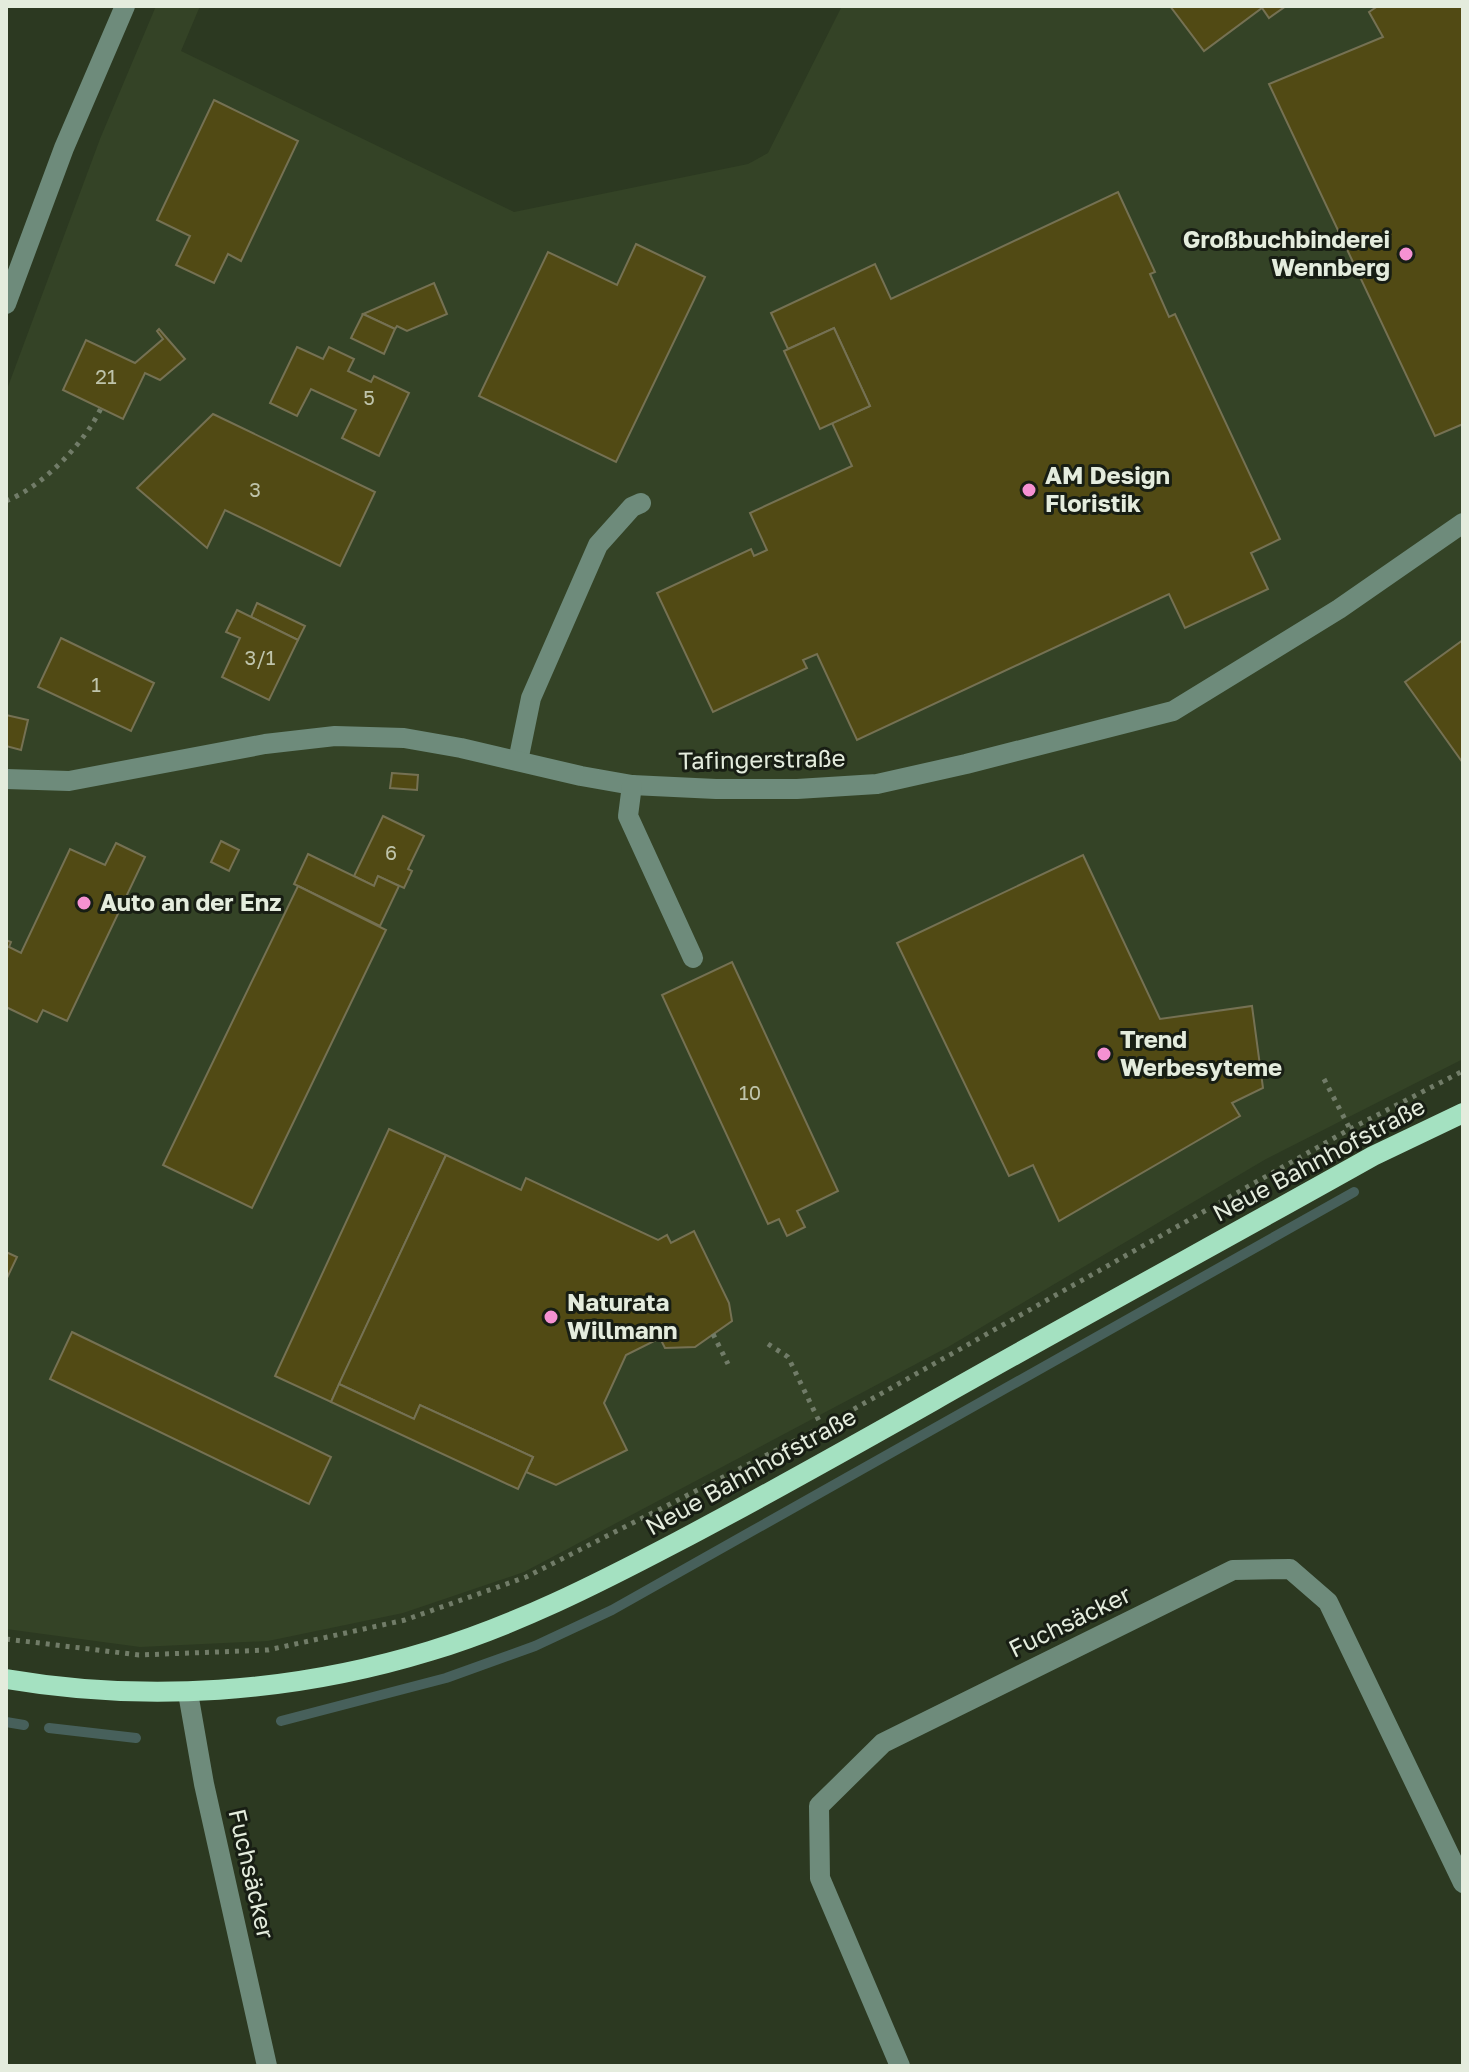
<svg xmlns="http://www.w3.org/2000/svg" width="1469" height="2072" viewBox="0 0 1469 2072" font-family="'Golos Text',sans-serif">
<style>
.built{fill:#344326}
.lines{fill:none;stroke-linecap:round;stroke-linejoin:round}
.stream{stroke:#47605b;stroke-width:10}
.building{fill:#514a14;stroke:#757153;stroke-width:2}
.path{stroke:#717c68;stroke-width:5;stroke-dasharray:4 6;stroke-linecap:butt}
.minor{stroke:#6e8b7b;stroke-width:20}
.major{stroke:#a4e1c1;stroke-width:20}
.poi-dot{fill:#f591d2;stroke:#181e14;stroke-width:3}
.labels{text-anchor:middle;stroke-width:6;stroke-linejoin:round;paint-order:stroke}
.number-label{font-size:20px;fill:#bfc4ab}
.poi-label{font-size:24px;font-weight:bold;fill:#e4ecdd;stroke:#181e14;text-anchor:start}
.street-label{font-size:24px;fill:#e4ecdd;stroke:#181e14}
</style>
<rect width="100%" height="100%" fill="#2c3921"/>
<polygon class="built" points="156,6 200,6 181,51 514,212 748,164 768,153 842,6 1463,6 1463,1059 1266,1159 948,1347 524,1572 403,1613 268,1641 140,1647 6,1629 6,392 100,139"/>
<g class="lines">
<g class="stream">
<polyline points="281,1721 446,1678 535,1646 612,1610 1354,1192"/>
<polyline points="6,1722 24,1725"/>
<polyline points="49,1728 136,1738"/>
</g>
</g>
<g class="building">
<polygon points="1170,6 1286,6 1269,18 1262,8 1204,51"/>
<polygon points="1378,6 1463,6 1463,424 1435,436 1269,84 1383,37 1369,12"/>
<polygon points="214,100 298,141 241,261 228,254 214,283 176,265 190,236 157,220"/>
<polygon points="1118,192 1155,272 1150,274 1169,317 1175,314 1280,539 1251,553 1268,589 1185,628 1169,594 857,740 817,654 803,660 807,668 713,712 657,593 751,549 754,556 767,550 750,513 852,466 832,423 870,406 834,328 788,349 771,313 875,264 891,299"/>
<polygon points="636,244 705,277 616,462 479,396 548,252 617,285"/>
<polygon points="434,283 447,314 407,331 397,326 395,329 363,314"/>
<polygon points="363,314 395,329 384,354 351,338"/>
<polygon points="834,328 870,406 820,429 784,351"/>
<polygon points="159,329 185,359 160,380 145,373 123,419 63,390 86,340 135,363 163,339 157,331"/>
<polygon points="297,347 323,359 329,347 354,359 348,371 371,382 374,376 409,393 379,456 342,438 356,410 311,389 297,416 270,403"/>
<polygon points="213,414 375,492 340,566 225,510 207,548 137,488"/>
<polygon points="257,603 305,626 298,640 251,617"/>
<polygon points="237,610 298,640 269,700 222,677 240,638 226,632"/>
<polygon points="61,638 154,683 131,731 38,687"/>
<polygon points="1463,640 1463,763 1405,682"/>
<polygon points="6,715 28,720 21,750 6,746"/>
<polygon points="392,773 418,775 417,790 390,788"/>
<polygon points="383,816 424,836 408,869 412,871 404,888 378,876 374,886 354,876"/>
<polygon points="221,841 239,850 229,871 211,862"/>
<polygon points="116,843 145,857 67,1021 43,1010 37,1022 6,1007 6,940 11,942 9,947 21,953 70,849 105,865"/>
<polygon points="308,854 374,886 378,876 399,886 380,926 294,884"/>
<polygon points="1083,855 1160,1019 1252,1006 1263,1088 1232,1103 1240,1116 1059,1221 1033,1165 1009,1176 897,943"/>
<polygon points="298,886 386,930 252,1208 163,1165"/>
<polygon points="732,962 838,1191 797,1211 805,1227 787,1236 779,1219 768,1224 662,995"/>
<polygon points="389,1129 446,1155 331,1402 275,1376"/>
<polygon points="446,1155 521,1190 526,1178 658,1240 667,1235 671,1243 694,1231 729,1303 732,1321 695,1347 665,1348 660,1338 626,1355 604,1403 627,1450 556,1485 526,1472 533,1457 420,1405 414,1419 339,1384"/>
<polygon points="6,1252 17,1257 6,1280"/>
<polygon points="72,1332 331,1457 309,1504 50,1379"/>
<polygon points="339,1384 414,1419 420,1405 533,1457 518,1489 331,1402"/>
</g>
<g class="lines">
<g class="path">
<path d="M6 501C42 487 85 443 101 408"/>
<polyline points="1324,1079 1350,1129"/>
<polyline points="713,1334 728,1364"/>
<polyline points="768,1344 788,1357 822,1427"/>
<polyline points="6,1639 139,1655 268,1650 405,1620 526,1577 822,1427 1350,1129 1463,1071"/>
</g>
<g class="minor">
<polyline points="6,304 64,148 125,6"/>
<polyline points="518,761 531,698 598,545 632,507 641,503"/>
<polyline points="6,779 69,781 265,744 335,736 404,738 461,748 581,776 632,785 716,789 797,789 877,784 966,764 1173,711 1339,609 1463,523"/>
<polyline points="632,785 628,816 693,958"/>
<polyline points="188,1693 204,1784 267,2066"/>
<polyline points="900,2066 820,1878 819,1806 883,1743 1233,1570 1290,1569 1328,1602 1463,1883"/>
</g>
<path class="major" d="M6 1679C146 1703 293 1693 430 1651 516 1625 597 1584 677 1542 763 1497 848 1449 933 1401 1079 1318 1227 1238 1373 1156L1463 1113"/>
</g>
<g class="poi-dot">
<circle cx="1406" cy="254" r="8"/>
<circle cx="1029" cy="490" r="8"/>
<circle cx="84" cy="903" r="8"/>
<circle cx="1104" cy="1054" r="8"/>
<circle cx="551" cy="1317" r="8"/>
</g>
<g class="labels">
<g class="number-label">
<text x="106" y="384">21</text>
<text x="369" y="405">5</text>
<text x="255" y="497">3</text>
<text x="260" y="665">3/1</text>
<text x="96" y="692">1</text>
<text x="391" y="860">6</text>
<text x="750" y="1100">10</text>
</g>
<g class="poi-label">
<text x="1390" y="248" text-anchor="end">Großbuchbinderei<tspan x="1390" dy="28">Wennberg</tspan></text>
<text x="1045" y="484">AM Design<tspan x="1045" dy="28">Floristik</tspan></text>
<text x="100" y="911">Auto an der Enz</text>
<text x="1120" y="1048">Trend<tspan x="1120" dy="28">Werbesyteme</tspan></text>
<text x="567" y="1311">Naturata<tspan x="567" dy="28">Willmann</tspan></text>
</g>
<g class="street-label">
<text transform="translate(762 760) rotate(-1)" y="8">Tafingerstraße</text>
<text transform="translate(1319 1160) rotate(-28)" y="8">Neue Bahnhofstraße</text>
<text transform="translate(751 1472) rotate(-29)" y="8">Neue Bahnhofstraße</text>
<text transform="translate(1070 1622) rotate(-26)" y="8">Fuchsäcker</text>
<text transform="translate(251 1874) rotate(77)" y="8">Fuchsäcker</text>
</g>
</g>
<rect width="1469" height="2072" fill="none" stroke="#e4ecdd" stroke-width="16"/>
</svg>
